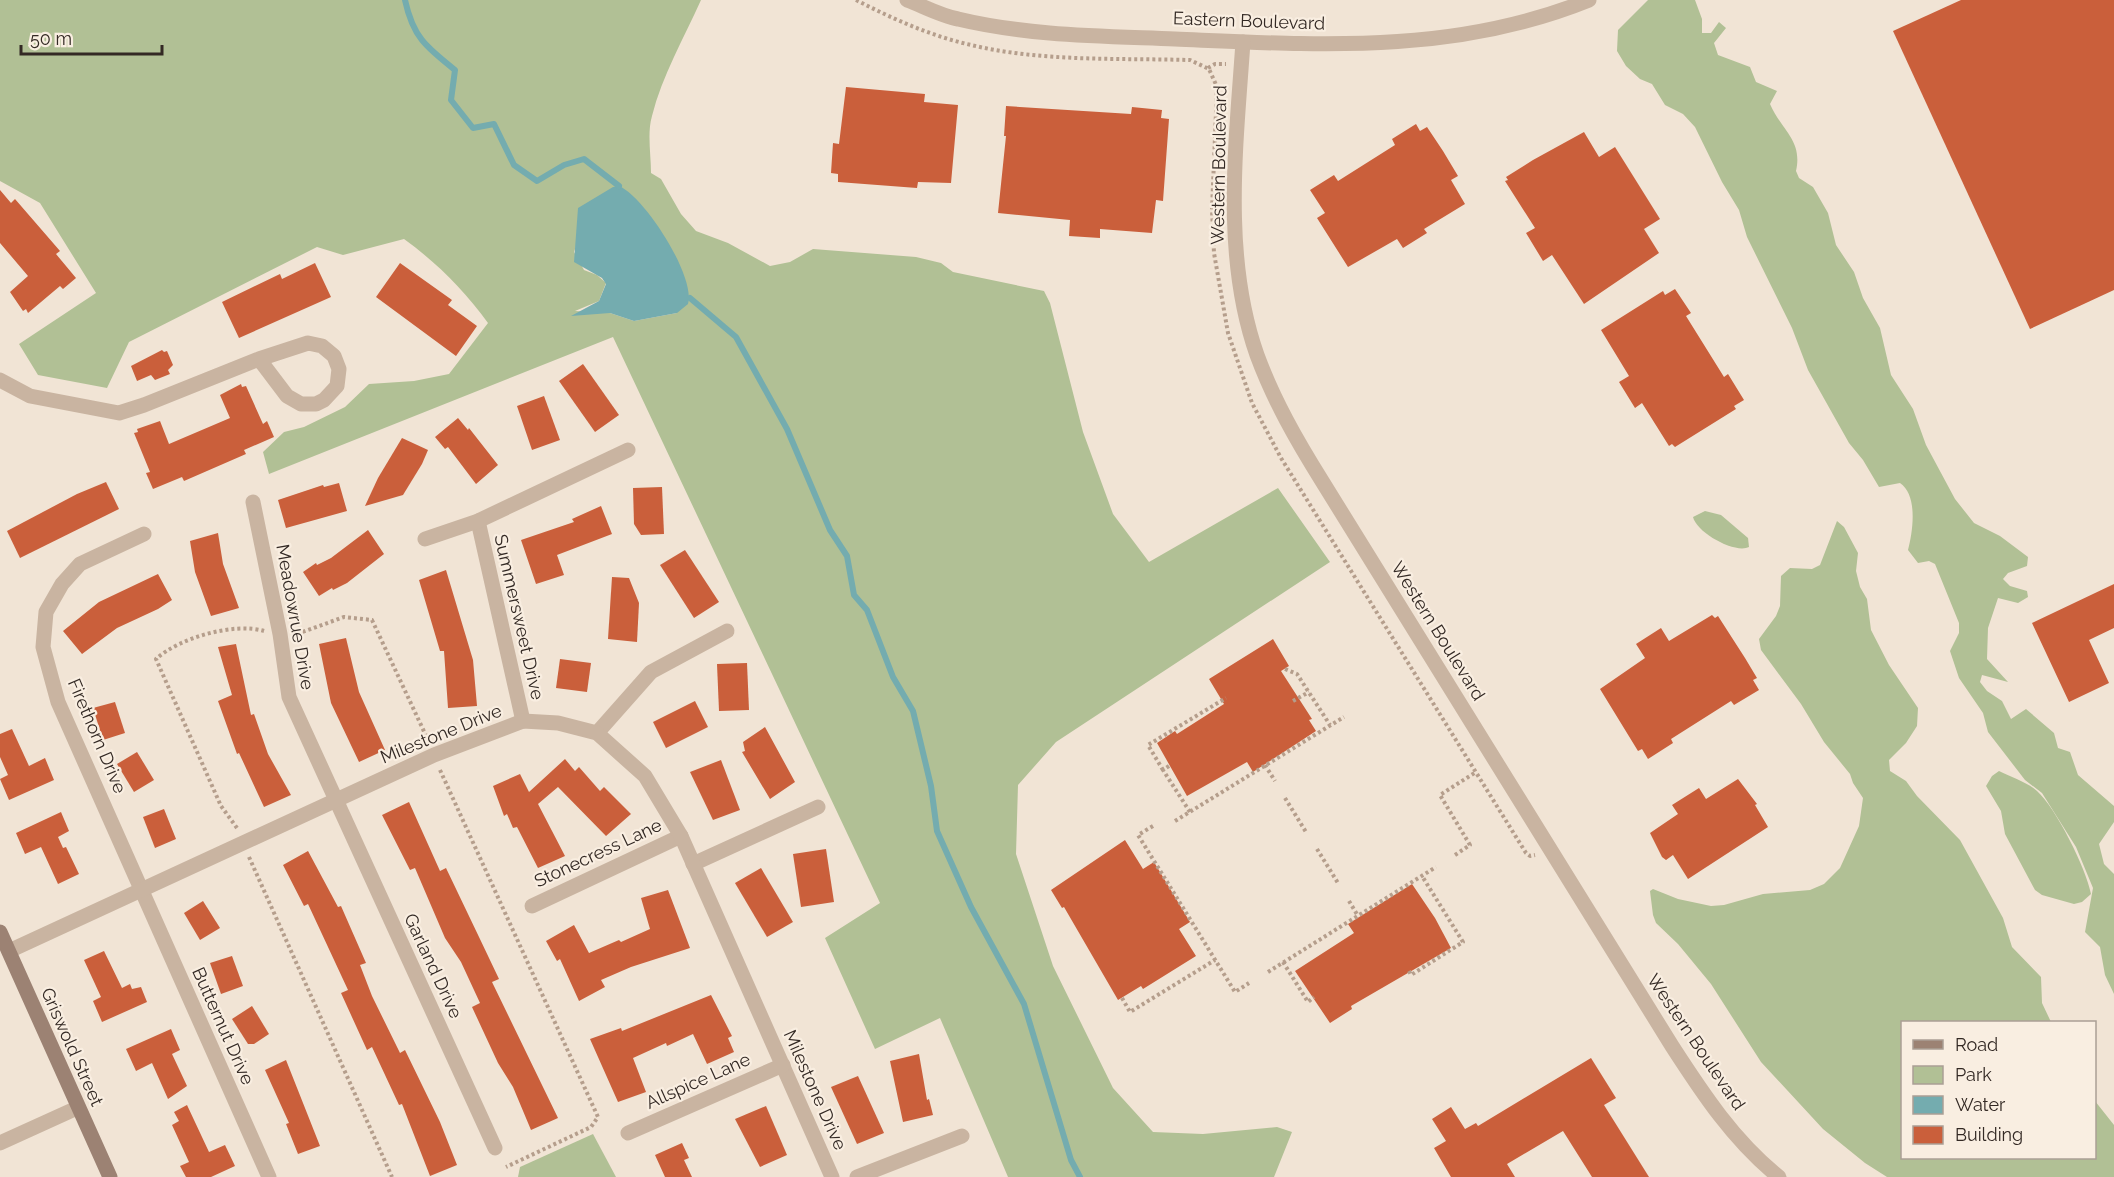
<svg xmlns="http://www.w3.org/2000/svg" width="2114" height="1177" viewBox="0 0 2114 1177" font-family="Raleway,sans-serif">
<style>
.green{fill:#b1c095;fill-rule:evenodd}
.water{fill:#74acaf}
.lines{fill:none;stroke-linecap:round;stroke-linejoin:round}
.stream{stroke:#74acaf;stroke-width:6}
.building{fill:#ca5f3b}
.path{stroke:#b59e8c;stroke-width:4;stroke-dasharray:3 3;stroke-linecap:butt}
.minor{stroke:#c9b4a1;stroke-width:15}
.secondary{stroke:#9c8273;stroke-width:15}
.labels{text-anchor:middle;stroke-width:4.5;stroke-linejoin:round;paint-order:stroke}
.street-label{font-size:18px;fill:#332924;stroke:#f9eee1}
</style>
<rect width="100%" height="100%" fill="#f1e4d5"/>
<g class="green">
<path d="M0 0H701C684 38 662 76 652 116 647 133 651 155 651 173L661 179 681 214 696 231 728 243 770 266 790 262 813 249 916 257 941 263 953 272 1044 291 1050 303 1083 432 1113 514 1149 562 1278 488 1330 562 1056 742 1018 785 1016 854 1053 966 1113 1088 1153 1132 1203 1134 1277 1127 1292 1132 1274 1177H1008L940 1018 875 1049 825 938 880 903 613 337 269 474 263 452 284 432 304 427 345 407 369 384 414 381 449 374 488 323C464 290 437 263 404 239L343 255 317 247 129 342 107 388 38 375 19 344 96 293 40 203 0 181ZM576 246 677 313 634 321 610 313 575 311 599 301 606 283 597 275 584 270 574 252Z"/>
<path d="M1648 0H1695L1702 19V33H1711L1719 22 1726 28 1714 43 1718 55 1750 67 1756 82 1777 91 1770 104C1781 130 1803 140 1796 171L1799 178 1813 187 1828 213 1836 245 1854 272 1863 298 1880 328 1891 375 1913 409 1926 445 1955 499 1974 523 2000 536 2028 557 2027 566 2008 573 2003 579 2010 586 2027 591 2028 597 2018 603 1998 598 1988 628 1987 659 2008 682 1982 675 1980 682 1987 691 2002 701 2011 719 2026 709 2054 733 2058 748 2070 752 2078 775 2114 806V822L2099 844 2104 864 2114 874V994L2105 975 2100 947 2085 932 2093 888 2076 847 2042 793 2025 780 1988 732 1983 713 1959 678 1950 651 1959 633V623L1935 564 1929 561 1918 563 1908 550C1913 531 1918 495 1900 483L1879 487 1863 460 1849 443 1808 370 1792 328 1747 237 1739 210 1722 182 1695 127 1683 114 1665 105 1652 84 1640 79 1626 66 1617 51 1618 30Z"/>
<path d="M1705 511 1721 515 1748 538 1749 547C1735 554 1697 533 1693 517Z"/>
<polygon points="1837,521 1844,527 1858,553 1856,571 1860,587 1867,599 1871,630 1889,665 1918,708 1917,726 1906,743 1889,760 1890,771 1906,781 1917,796 1960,840 2003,918 2012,947 2041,977 2042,1003 2051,1022 1902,1022 1902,1158 2094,1158 2095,1101 2114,1125 2114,1177 1887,1177 1865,1163 1823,1129 1761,1062 1711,984 1678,944 1656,923 1653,915 1650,891 1653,889 1678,899 1711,906 1724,905 1763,894 1810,890 1824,884 1840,868 1859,826 1863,798 1853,783 1850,774 1824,742 1801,704 1761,650 1759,639 1776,616 1780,606 1781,576 1790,568 1812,569 1820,565"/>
<path d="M1999 771C2011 777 2027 782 2037 791 2056 808 2086 868 2091 894L2082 902 2074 904 2042 895 2035 890 2005 834 2001 811 1986 786 1992 776Z"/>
<polygon points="593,1134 616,1177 518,1177 520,1167"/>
</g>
<path class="water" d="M619 186C645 197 696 277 688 304L677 313 634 321 610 313 571 316 599 301 606 284 602 278 574 262 578 208 613 187Z"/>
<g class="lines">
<g class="stream">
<path d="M405 0C413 37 426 47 455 70L451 100 473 128 494 124 514 165 537 181 564 165 584 159 619 186"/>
<polyline points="690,298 736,337 787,429 830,530 847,556 854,595 867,610 893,677 913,711 931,786 937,831 971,907 1024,1004 1071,1160 1080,1177"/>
</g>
</g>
<g class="building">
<polygon points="1961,0 2114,0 2114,290 2030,329 1893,31"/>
<polygon points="846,87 925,94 924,102 958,105 951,183 918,182 917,188 838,182 838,174 831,173 833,143 839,144"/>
<polygon points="1006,106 1131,114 1132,107 1162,110 1161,118 1169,119 1163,201 1156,200 1152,233 1100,229 1100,238 1069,236 1070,220 998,213 1006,136 1004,136"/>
<polygon points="1416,124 1420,131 1427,127 1443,151 1458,176 1451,180 1465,204 1424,229 1427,233 1403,248 1397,239 1348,267 1317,218 1325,213 1310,190 1334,175 1338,181 1395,145 1392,139"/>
<polygon points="1584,132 1599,157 1615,147 1660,219 1644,229 1659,253 1584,304 1552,255 1543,261 1526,233 1535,228 1505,181 1508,180 1506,177 1533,160"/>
<polygon points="0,190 11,203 15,199 60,251 56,254 76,278 63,289 60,286 28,313 26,309 23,311 10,292 28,276 0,243"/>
<polygon points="315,263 331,297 239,338 222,302 280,274 282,279"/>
<polygon points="400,263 452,300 448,305 477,326 456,356 376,297"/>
<polygon points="1675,289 1691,313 1686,316 1724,377 1728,374 1744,400 1734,406 1736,409 1675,447 1672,444 1669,446 1642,403 1635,408 1619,382 1629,376 1601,330 1663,291 1665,295"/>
<polygon points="162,350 164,352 167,351 173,365 168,370 170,374 155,380 151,375 137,381 131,366"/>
<polygon points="583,364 619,415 595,432 559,381"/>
<polygon points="241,384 242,387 246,386 263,424 267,421 274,437 244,450 246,454 184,481 182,477 153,489 146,473 150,472 134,433 138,432 137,429 160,421 169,444 223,421 230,418 220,395"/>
<polygon points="544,396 560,440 532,450 517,406"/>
<polygon points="458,418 468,430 469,428 498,465 476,484 448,447 445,449 435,437"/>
<polygon points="402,438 428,450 422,464 403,495 365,506 378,478"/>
<polygon points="106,482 119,509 20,558 7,531 77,494"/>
<polygon points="339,483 347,511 286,528 278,500 323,485 324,487"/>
<polygon points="662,487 664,534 641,535 634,524 633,488"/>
<polygon points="601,506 612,534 557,555 564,575 536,584 521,540 574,522 572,519"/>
<polygon points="368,530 384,554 347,583 333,590 332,588 319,596 303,572 316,563 317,565 331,558"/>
<polygon points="218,533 223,564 239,608 211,616 195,572 190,541"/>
<polygon points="685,550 719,602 694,618 660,565"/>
<polygon points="446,570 473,660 477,706 448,708 444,651 440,651 419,580"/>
<polygon points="158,574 172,600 158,609 117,628 82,654 63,631 99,602"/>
<polygon points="612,577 629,578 639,603 637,642 608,639"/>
<polygon points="2114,584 2114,628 2089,640 2109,683 2069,702 2032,623"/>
<polygon points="1712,615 1715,618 1718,616 1745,658 1757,678 1753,680 1759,690 1734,705 1731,701 1671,739 1673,743 1648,759 1642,749 1638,751 1600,689 1645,658 1636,644 1661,628 1669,641"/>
<polygon points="346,638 359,692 385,750 359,762 331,703 319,644"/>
<polygon points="1273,639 1289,666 1281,671 1312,719 1309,720 1316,731 1253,772 1247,762 1187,796 1157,743 1175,731 1177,734 1224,704 1209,679"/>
<polygon points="236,644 251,715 254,714 268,754 291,795 264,807 239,753 237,754 218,701 232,695 218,647"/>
<polygon points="560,659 591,663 587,692 556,688"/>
<polygon points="747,663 749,710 719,711 717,664"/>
<polygon points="695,701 708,727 666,748 653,722"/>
<polygon points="115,702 125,733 103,740 93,708"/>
<polygon points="765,727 795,782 770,799 742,752 745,751 743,742"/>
<polygon points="12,729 29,766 45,758 54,780 9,800 0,779 8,775 0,757 0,734"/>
<polygon points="137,752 154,780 134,792 117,764"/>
<polygon points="565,759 575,771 579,767 600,791 604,787 631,814 606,836 558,787 538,804 565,856 538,868 517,827 513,828 507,814 504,816 493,786 520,774 529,792"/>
<polygon points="721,760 740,810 713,820 690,772"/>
<polygon points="1738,779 1757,804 1755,805 1768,827 1688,879 1673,855 1666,860 1662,857 1650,833 1678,814 1672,805 1699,788 1706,799"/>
<polygon points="409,802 440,871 446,868 479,937 499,979 492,982 558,1118 531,1130 513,1087 498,1063 472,1007 480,1003 461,962 445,938 415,868 410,870 382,815"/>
<polygon points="164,809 176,839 155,848 143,817"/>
<polygon points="61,812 69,831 58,837 63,848 66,847 79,874 58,884 41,847 25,854 16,833"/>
<polygon points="1125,840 1143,869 1154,862 1190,922 1179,929 1196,956 1143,989 1141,986 1118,1000 1064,907 1062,908 1051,890"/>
<polygon points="826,849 834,902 801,907 793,854"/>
<polygon points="308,851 338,907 341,906 366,963 360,965 372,996 400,1053 405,1050 440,1122 457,1165 430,1176 402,1104 399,1105 372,1047 367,1050 341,993 348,990 308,904 304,906 283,865"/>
<polygon points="761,868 793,922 767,937 735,883"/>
<polygon points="1412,884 1435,918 1451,948 1351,1006 1352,1009 1330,1023 1295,971 1354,933 1348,924"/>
<polygon points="668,890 690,948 631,967 601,980 605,987 579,1001 560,959 557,961 546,941 574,925 589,953 619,940 621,942 650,929 641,898"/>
<polygon points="203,901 220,928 200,940 184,913"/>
<polygon points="104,951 122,988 130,984 132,989 141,987 147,1002 102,1022 93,1001 101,997 84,960"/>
<polygon points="232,956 243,986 221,994 210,963"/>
<polygon points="711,995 732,1036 728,1038 734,1052 707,1064 693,1034 667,1046 666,1043 633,1058 646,1092 618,1102 590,1039 621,1028 622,1031"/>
<polygon points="252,1006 269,1034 254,1044 248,1044 232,1019"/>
<polygon points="171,1029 180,1050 172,1054 187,1086 168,1099 152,1063 136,1071 126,1049"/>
<polygon points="919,1054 927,1100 929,1099 933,1115 903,1122 890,1061"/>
<polygon points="1591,1058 1616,1098 1604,1105 1649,1177 1592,1177 1563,1131 1507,1164 1515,1177 1451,1177 1434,1148 1446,1141 1432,1119 1451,1107 1465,1129 1476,1123 1478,1126"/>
<polygon points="286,1060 320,1146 298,1154 286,1124 289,1123 265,1070"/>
<polygon points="858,1076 884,1133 857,1144 831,1087"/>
<polygon points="187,1105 209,1152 225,1145 235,1166 211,1177 186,1177 180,1166 189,1162 172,1125 179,1121 174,1112"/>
<polygon points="766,1106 787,1155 760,1167 735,1119"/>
<polygon points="682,1143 689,1158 684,1160 692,1177 665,1177 655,1155"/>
</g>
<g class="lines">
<g class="path">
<path d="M856 0C893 19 931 36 971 45 1042 62 1118 58 1190 60L1209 69 1217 87 1212 210 1214 253 1228 333 1252 403 1281 458 1526 853 1530 856 1535 855"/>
<polyline points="1208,68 1215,64 1226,64"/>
<polyline points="297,634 344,617 372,620 428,740"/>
<polyline points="1285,669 1297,674 1330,725"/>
<polyline points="1293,701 1309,692"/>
<polyline points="1265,765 1275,781"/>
<polyline points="1169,766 1163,770 1190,812"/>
<polyline points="440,770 598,1117 591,1127 506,1167"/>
<polyline points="1163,770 1148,745 1226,698"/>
<polyline points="1285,798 1306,832"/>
<polyline points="1175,821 1344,717"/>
<polyline points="1153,826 1138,835 1235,992 1249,983"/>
<path d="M237 828 221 806 156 659C179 638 234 622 264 631"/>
<polyline points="1317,849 1338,883"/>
<polyline points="1455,855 1470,845 1440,795 1476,772"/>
<polyline points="249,857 392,1177"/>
<polyline points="1349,901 1358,916"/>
<polyline points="1283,962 1308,1002 1314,997"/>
<polyline points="1409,971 1411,975 1463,942 1422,876"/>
<polyline points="1268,972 1436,867"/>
<polyline points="1122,998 1130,1012 1215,960"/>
</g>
<g class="minor">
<path d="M907 0C923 6 941 16 958 19 1029 36 1103 36 1175 39 1318 45 1453 55 1589 0"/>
<path d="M1243 42C1236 145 1222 256 1257 355 1274 401 1297 441 1322 481L1672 1046C1703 1094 1734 1141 1779 1177"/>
<polyline points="0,380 30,396 119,413 144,405 259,359 308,343 322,346 334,356 339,369 337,386 324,400 316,404 301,404 287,396 259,359"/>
<polyline points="253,502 280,634 289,697 495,1148"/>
<polyline points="478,521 523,721"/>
<polyline points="144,534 80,564 62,584 46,612 43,647 58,702 269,1177"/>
<polyline points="425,539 478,521 628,450"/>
<polyline points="597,733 651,672 727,631"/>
<polyline points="693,864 818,807"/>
<polyline points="532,906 681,836"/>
<polyline points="9,951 434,755 523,721 558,723 597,733 645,776 681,836 832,1177"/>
<polyline points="628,1133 783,1065"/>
<polyline points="0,1143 77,1108"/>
<polyline points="857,1177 962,1136"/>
</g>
<polyline class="secondary" points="0,932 110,1177"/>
</g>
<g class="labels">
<g class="street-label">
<text transform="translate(1249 21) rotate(2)" y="6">Eastern Boulevard</text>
<text transform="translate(1219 165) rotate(-89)" y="6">Western Boulevard</text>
<text transform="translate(295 617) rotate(80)" y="6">Meadowrue Drive</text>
<text transform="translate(519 617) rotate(77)" y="6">Summersweet Drive</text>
<text transform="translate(1438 631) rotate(58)" y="6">Western Boulevard</text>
<text transform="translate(441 734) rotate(-22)" y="6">Milestone Drive</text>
<text transform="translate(97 736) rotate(67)" y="6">Firethorn Drive</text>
<text transform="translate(598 853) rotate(-25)" y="6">Stonecress Lane</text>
<text transform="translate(433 966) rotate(65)" y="6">Garland Drive</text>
<text transform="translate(223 1026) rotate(66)" y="6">Butternut Drive</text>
<text transform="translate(1696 1042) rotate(56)" y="6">Western Boulevard</text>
<text transform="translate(72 1047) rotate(66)" y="6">Griswold Street</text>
<text transform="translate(698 1081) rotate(-24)" y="6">Allspice Lane</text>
<text transform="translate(815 1090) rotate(66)" y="6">Milestone Drive</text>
</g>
</g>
<rect x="1901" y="1021" width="195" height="138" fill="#f9eee1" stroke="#aa9f95" stroke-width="1.5"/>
<rect x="1913" y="1040" width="30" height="9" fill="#9c8273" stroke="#aa9f95" stroke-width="1.5"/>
<text x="1955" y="1051" font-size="18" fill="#332924">Road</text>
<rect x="1913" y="1066" width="30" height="18" fill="#b1c095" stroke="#aa9f95" stroke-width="1.5"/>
<text x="1955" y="1081" font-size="18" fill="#332924">Park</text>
<rect x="1913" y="1096" width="30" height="18" fill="#74acaf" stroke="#aa9f95" stroke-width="1.5"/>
<text x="1955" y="1111" font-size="18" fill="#332924">Water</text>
<rect x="1913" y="1126" width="30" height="18" fill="#ca5f3b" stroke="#aa9f95" stroke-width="1.5"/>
<text x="1955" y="1141" font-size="18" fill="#332924">Building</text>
<path d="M21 45v9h141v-9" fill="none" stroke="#332924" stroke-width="3"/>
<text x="30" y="45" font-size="18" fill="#332924" stroke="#f9eee1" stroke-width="4.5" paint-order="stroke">50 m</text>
</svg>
